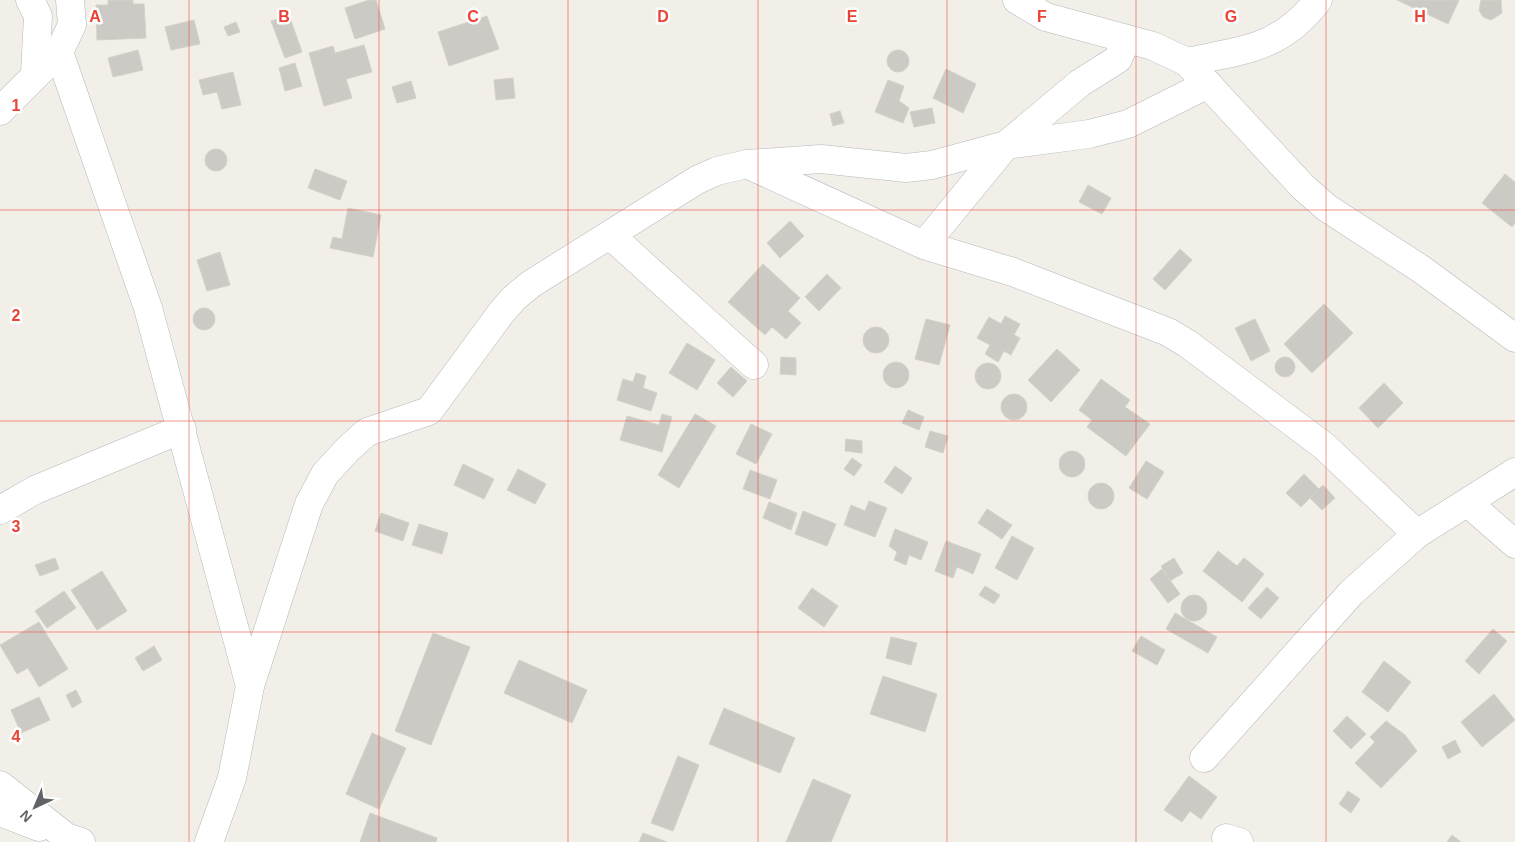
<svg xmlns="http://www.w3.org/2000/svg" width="1515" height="842" viewBox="0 0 1515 842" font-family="Helvetica,sans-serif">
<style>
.building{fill:#cccac5;stroke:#d6d1c6}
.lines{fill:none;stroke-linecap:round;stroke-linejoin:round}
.minor-casing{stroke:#b5b8bc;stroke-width:29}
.minor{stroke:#fff;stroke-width:28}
.grid{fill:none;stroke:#ea4335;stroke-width:1;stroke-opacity:0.55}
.grid-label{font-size:16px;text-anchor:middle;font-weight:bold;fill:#ea4335;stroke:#fff;stroke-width:5;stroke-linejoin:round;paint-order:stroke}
</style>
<rect width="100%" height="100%" fill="#f1efe8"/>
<g class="building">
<polygon points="108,0 133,0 133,4 144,4 146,38 97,40 96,5 108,5"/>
<polygon points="369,0 376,0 385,29 355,39 345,8"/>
<polygon points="1397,0 1459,0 1448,24"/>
<polygon points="1481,0 1501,0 1502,13 1491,20 1483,17 1479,10"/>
<polygon points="289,15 302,52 285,58 271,21"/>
<polygon points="487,16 499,49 449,66 438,32"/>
<polygon points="194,20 200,44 171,50 165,27"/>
<polygon points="236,22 240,32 228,36 224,27"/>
<polygon points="364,45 372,72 346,79 352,98 324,106 309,53 333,46 335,53"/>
<circle cx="898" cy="61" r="11"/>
<polygon points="138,50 143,70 113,77 108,58"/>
<polygon points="295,63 302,86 285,91 279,68"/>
<polygon points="946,69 976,84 963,113 933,98"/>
<polygon points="233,72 241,105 222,109 217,92 203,95 199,80"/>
<polygon points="513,78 515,98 496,100 494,80"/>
<polygon points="888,80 904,86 899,101 909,108 903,123 875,112"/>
<polygon points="411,81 416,98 397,103 392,87"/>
<polygon points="932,108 935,123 914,127 910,112"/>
<polygon points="840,111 844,123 833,126 830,114"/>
<circle cx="216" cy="160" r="11"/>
<polygon points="315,169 347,181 340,200 308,188"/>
<polygon points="1505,174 1515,182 1515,223 1512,227 1482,203"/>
<polygon points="1088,185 1111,198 1102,214 1079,202"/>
<polygon points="348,208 381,215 373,257 330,248 333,237 342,239"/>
<polygon points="790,221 804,236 780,258 767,243"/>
<polygon points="1180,249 1192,260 1165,290 1153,279"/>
<polygon points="220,252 230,285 207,291 197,260"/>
<polygon points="763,264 800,298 788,311 801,323 786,339 772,327 765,335 728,302"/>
<polygon points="827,274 841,288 819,311 805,297"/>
<polygon points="1324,304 1353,333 1312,373 1284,344"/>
<circle cx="204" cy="319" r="11"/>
<polygon points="1005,316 1020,324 1014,335 1020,338 1011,355 1004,351 998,362 985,354 990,345 977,338 989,317 1001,324"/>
<polygon points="926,319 950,325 939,365 915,359"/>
<polygon points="1255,319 1270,351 1251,361 1235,328"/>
<circle cx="876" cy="340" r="13"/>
<polygon points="687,343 715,360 697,390 669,373"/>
<polygon points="1057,349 1080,370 1051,402 1028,380"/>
<circle cx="1285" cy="367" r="10"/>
<polygon points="781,357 796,358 796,375 780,374"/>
<circle cx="896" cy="375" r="13"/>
<circle cx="988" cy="376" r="13"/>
<polygon points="731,367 747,381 733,397 717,383"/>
<polygon points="636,373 646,376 643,388 657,393 651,411 617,400 623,379 633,382"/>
<polygon points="1101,379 1130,400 1125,407 1150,424 1126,456 1087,427 1092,420 1079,410"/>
<polygon points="1384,383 1403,403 1378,428 1359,408"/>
<circle cx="1014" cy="407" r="13"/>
<polygon points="908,410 924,417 919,430 902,423"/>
<polygon points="662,414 672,417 662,452 620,440 627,416 659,425"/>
<polygon points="695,414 716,426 679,488 658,475"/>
<polygon points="751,424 772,434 756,464 736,454"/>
<polygon points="930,431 948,436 943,453 925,447"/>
<polygon points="846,439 862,441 862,453 845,451"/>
<circle cx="1072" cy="464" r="13"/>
<polygon points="852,458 862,465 854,476 844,469"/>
<polygon points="1146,461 1164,472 1147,499 1129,488"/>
<polygon points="463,464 494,479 484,499 454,485"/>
<polygon points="895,466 912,478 902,494 884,482"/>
<polygon points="518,469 546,484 535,504 507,490"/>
<polygon points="750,470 777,480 770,499 743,489"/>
<polygon points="1304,474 1319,489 1301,507 1286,493"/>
<circle cx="1101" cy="496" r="13"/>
<polygon points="1323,485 1335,498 1322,510 1310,498"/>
<polygon points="869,501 887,508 875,537 844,525 851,505 865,511"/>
<polygon points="769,502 797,513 791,530 763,518"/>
<polygon points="987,509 1012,525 1002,539 978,523"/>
<polygon points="803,511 836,524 827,546 795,534"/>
<polygon points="381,513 409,523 403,541 375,531"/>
<polygon points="419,524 448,533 442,554 412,545"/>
<polygon points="895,529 928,542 921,560 909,555 906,565 894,560 897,552 889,546"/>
<polygon points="1012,536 1034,548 1017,580 995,568"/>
<polygon points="946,541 981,554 973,574 957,567 953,578 935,571"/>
<polygon points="1218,551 1237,566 1244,558 1264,574 1242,602 1203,571"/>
<polygon points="55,558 59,569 40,576 35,565"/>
<polygon points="1174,558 1183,573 1170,581 1161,566"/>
<polygon points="1162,569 1180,594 1168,603 1150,579"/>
<polygon points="102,571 127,611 97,630 71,590"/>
<polygon points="985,586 1000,595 994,604 979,595"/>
<polygon points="1267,587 1279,598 1261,619 1248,608"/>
<polygon points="812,588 838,606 824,627 798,608"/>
<polygon points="64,591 76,608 47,628 35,611"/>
<circle cx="1194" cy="608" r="13"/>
<polygon points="1175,613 1217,637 1208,653 1166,629"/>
<polygon points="39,622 68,669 39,687 28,668 17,674 0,645"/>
<polygon points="1493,629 1507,641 1479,674 1465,661"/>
<polygon points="433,633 470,647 431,745 395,731"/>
<polygon points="1141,636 1165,650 1157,665 1132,651"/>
<polygon points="891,637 917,643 911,665 886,658"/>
<polygon points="154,646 162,660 143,671 135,658"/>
<polygon points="519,660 587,690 572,723 504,693"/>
<polygon points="1384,661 1411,682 1388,712 1362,692"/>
<polygon points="883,676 937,694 925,732 870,714"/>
<polygon points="76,690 82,702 72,708 66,695"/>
<polygon points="1494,694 1515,720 1482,747 1461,722"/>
<polygon points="39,697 50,720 21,733 11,710"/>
<polygon points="724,708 795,738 780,773 709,744"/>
<polygon points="1347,716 1366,734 1351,749 1333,731"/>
<polygon points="1386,721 1405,735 1417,751 1381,788 1355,763 1375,742 1370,737"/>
<polygon points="372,733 406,748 379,809 346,794"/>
<polygon points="1455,740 1461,752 1448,759 1442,747"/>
<polygon points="678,756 699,765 673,831 651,823"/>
<polygon points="1189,776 1217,797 1201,819 1190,811 1182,822 1164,810"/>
<polygon points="813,779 851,795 831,842 786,842"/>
<polygon points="1348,791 1360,799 1351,813 1339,804"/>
<polygon points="370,813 437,838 436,842 360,842"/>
<polygon points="643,833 667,842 639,842"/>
<polygon points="1452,835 1461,842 1447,842"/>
</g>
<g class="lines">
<g class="minor-casing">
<g id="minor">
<polyline points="30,0 38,16 35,74"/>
<polyline points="70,0 72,25 59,52 148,308 250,686 232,778 209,842"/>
<polyline points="1017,0 1046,17 1153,46 1187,62 1303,187 1327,208 1421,269 1515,338"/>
<path d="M1187 62C1243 50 1281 49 1318 0"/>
<polyline points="0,111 59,52"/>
<polyline points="751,166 924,245 1013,272 1168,332 1188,344 1324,446 1417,534"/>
<polyline points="611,236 754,365"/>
<polyline points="924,245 1006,145 1080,83 1118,59 1126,40"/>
<polyline points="1468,503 1515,544"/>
<polyline points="0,510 35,490 182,429"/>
<polyline points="250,686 309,504 325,474 348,449 367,432 429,411 501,313 514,298 531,284 697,180 717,171 747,164 821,159 906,168 932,165 1006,145 1089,134 1128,124 1208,84"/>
<polyline points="1204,758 1351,593 1417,534 1515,472"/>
<polyline points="0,785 66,837 81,842"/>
<polyline points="0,812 39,827"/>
<polyline points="1226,838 1239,842"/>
</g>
</g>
<use href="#minor" class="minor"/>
</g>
<path class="grid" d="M189 0V842M379 0V842M568 0V842M758 0V842M947 0V842M1136 0V842M1326 0V842M0 210H1515M0 421H1515M0 632H1515"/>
<g class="grid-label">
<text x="95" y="22">A</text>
<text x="284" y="22">B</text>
<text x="473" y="22">C</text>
<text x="663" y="22">D</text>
<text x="852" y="22">E</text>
<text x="1042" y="22">F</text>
<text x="1231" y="22">G</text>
<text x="1420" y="22">H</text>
<text x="16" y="111">1</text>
<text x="16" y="321">2</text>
<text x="16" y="532">3</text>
<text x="16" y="742">4</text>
</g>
<g transform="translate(35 807) rotate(224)" stroke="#ffffff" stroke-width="4" paint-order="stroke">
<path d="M0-4L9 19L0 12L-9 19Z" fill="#5f6368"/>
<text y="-8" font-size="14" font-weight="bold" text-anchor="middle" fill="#5f6368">N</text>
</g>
</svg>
